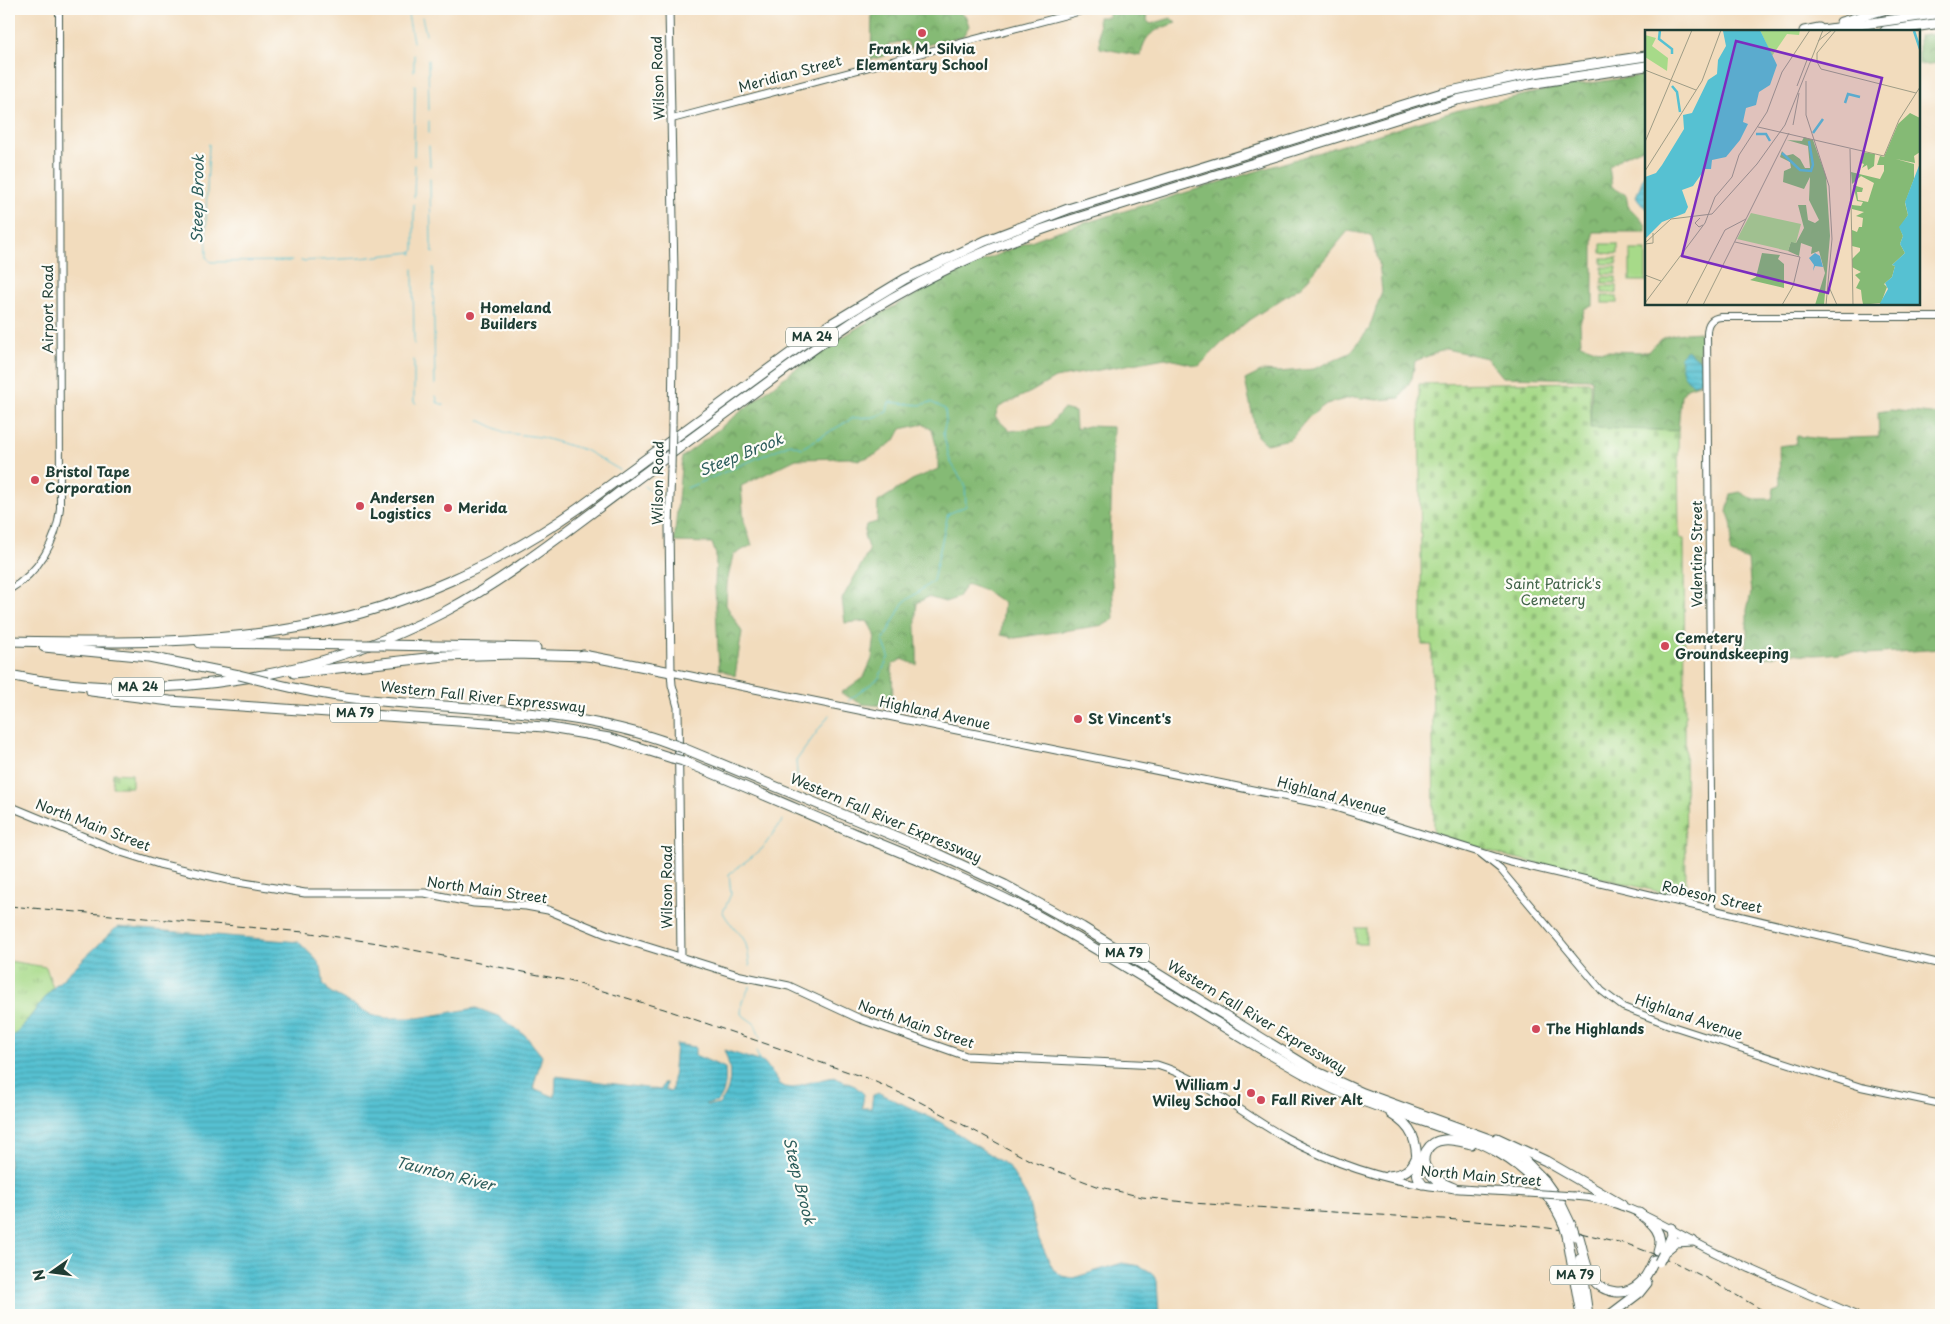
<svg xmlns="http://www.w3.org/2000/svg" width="1950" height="1324" viewBox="0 0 1950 1324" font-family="'Playpen Sans',sans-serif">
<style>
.grass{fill:url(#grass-tufts);stroke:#638c5e}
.forest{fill:url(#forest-crowns);stroke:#527c54}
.cemetery{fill:url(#cemetery-stones);stroke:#638c5e}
.park{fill:#a7da89;stroke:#638c5e}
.water{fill:url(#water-rules);stroke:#3a7f83}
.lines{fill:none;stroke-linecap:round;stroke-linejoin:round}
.stream{stroke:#56c1d2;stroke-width:1}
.tertiary-casing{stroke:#3f5549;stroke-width:8}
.secondary-casing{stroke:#3f5549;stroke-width:9}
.motorway-casing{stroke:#3f5549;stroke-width:11}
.tertiary{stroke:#fff;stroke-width:6}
.secondary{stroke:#fff;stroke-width:7}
.motorway{stroke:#fff;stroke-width:9}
.rail{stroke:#1f3d34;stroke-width:1;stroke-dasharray:8 4;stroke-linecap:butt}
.secondary-bridge-casing{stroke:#3f5549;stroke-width:9;stroke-linecap:butt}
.motorway-bridge-casing{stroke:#3f5549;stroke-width:11;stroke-linecap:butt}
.secondary-bridge{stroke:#fff;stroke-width:7}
.motorway-bridge{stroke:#fff;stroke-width:9}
.poi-dot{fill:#d1495b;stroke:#fdfcf7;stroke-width:2}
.labels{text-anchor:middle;stroke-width:4.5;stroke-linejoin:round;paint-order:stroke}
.shield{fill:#fdfcf7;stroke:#62766e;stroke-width:1}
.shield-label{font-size:12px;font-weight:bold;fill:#1f3d34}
.poi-label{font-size:14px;font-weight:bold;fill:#1f3d34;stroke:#fdfcf7;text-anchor:start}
.street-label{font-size:14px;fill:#1f3d34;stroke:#fdfcf7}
.park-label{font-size:14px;fill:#416449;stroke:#fdfcf7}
.water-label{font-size:15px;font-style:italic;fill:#2d5e5c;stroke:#fdfcf7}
.inset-river{fill:none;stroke:#56c1d2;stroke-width:2.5}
.inset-road{fill:none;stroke:#9e9c86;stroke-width:1}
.view{fill:#7b2cbf;fill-opacity:0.15;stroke:#7b2cbf;stroke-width:2.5}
.inset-edge{fill:none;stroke:#1f3d34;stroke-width:2.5}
</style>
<defs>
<pattern id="grass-tufts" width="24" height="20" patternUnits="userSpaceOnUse" patternTransform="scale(1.25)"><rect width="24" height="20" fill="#a7da89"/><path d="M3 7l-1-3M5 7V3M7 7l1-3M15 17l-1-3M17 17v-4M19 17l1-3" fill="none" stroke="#8fbc77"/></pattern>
<pattern id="forest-crowns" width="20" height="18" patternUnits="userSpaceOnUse" patternTransform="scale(1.25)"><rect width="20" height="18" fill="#85ba75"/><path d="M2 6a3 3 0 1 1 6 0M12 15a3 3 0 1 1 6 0" fill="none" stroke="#6c9861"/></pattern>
<pattern id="cemetery-stones" width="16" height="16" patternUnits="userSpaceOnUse" patternTransform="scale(1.25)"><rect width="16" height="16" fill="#a7da89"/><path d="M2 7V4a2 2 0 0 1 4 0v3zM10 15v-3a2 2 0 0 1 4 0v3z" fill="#8fbc77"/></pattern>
<pattern id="water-rules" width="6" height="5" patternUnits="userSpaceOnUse" patternTransform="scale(1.25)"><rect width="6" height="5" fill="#56c1d2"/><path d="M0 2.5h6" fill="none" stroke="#479eab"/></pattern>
</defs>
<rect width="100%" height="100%" fill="#fdfcf7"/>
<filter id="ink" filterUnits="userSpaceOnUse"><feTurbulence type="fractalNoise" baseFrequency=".02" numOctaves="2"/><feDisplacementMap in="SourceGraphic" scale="10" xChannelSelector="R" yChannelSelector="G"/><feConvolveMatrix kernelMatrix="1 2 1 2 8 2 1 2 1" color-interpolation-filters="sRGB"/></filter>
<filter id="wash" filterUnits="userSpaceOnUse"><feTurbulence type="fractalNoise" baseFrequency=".0096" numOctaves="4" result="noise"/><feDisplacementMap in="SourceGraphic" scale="20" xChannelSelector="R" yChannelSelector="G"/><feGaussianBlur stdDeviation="1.12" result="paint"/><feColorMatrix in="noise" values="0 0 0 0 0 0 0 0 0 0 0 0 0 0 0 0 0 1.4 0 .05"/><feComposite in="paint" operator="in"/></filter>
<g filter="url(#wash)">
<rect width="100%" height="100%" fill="#f2dcbd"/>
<polygon class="grass" points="9,961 46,967 53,988 17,1033 9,1039"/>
<g class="forest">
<polygon points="872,9 955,9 966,17 969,26 963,36 910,49 907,41 888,44 887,55 871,60"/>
<path d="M1109 9 1148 10 1147 21 1151 24 1171 18 1176 23C1155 30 1144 33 1141 56L1100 48 1098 17H1109Z"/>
<polygon points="1941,33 1941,63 1919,65 1919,36"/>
<path d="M1646 75V141L1643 148 1622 157 1609 167 1612 187 1626 195 1628 206 1646 225V232H1593V306L1585 308 1580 323 1581 344 1601 351 1648 352C1663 332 1677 334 1700 332L1699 384 1687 388 1681 396 1678 431 1590 428 1592 379 1503 377 1487 358 1446 349 1415 361 1412 378 1400 398 1377 400 1354 397 1326 404 1309 417 1290 439 1266 444 1257 436 1245 380 1263 371 1279 372 1314 369 1350 353 1369 329 1382 291 1379 263 1371 235 1348 231 1302 286 1249 320 1222 343 1199 366 1165 358 1055 378 1031 392 999 407 995 417 1010 431 1049 426 1063 409 1075 412 1076 429 1088 426 1113 427 1110 547 1114 619 1104 625 1015 638 1001 635 1004 603 986 591 967 584 957 598 945 602 928 597 917 603C914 625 918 644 917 665L902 659 892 665 893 707 862 704 841 693 864 677 872 659 875 634 867 621 845 623 842 599 869 551 864 535 866 525 877 522 878 502 912 480 938 469V452L932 430 923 424 901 429 895 440 875 455 859 460 849 458 796 459 741 486 744 521 752 545 733 555 727 583 726 605 742 632 735 676 719 669 715 588 716 555 712 543 674 542 682 457C729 423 773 383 821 351 894 303 973 261 1055 232L1459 110 1555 88Z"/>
<path d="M1891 410 1941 415V649L1867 654C1849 649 1832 655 1814 655 1804 655 1793 653 1782 652 1768 662 1760 657 1747 649V610L1751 593 1748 560 1731 554C1729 546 1731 545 1732 537 1733 530 1731 518 1727 512L1731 494 1740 492 1752 499H1772L1774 487 1780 485 1779 446 1795 444 1797 436 1821 439 1879 437 1878 412Z"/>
</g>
<g class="cemetery">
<polygon points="1590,382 1590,428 1678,431 1679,538 1684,539 1686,898 1502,855 1434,833 1432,645 1422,645 1419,384"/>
<polygon points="113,773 132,774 132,787 112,787"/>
</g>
<g class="park">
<polygon points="1601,244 1618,244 1618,254 1601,253"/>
<rect x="1630" y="250" width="16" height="31"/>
<rect x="1602" y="258" width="15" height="6"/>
<polygon points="1602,267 1617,267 1616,274 1602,274"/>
<rect x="1602" y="277" width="14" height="6"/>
<rect x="1602" y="286" width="15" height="7"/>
<rect x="1602" y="296" width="15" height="7"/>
<rect x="1356" y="928" width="10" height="16"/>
</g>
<g class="water">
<polygon points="1646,170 1646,209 1636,197"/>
<path d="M1687 350 1701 361 1702 380 1694 384C1682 380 1682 368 1680 357Z"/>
<path d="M117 927 299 942C313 959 323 959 323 983L330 992 372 1015 384 1018H418L476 1008 498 1016 525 1035 542 1056 533 1088 555 1097 556 1076 661 1090 663 1083H666L665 1090 672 1091 676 1044 695 1047V1055L725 1068C726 1080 726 1092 718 1102L705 1104 706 1105H718C733 1091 732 1068 724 1050L765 1063 780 1084 785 1087 794 1088 803 1084 833 1077 855 1086 864 1094 862 1108H871L873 1095 879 1093 884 1095 940 1122 1009 1167 1027 1197 1037 1235 1053 1269 1062 1276 1073 1278 1122 1263 1140 1266 1151 1272 1157 1281 1159 1315H9V1039L17 1033 53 988Z"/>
</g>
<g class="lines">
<g class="stream">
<polyline points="407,9 413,42"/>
<polyline points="421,9 421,10"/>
<polyline points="422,17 426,34"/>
<polyline points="414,55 414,71"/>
<polyline points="428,60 429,110"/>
<polyline points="429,133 429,121"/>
<polyline points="209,144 206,213 207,258 211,262 292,261"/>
<polyline points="429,146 430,166"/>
<polyline points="414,156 415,85"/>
<polyline points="430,179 431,243 433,253"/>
<polyline points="414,197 415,165"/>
<polyline points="412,252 414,250 414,204"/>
<polyline points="301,261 361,258 412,252 412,254"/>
<polyline points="433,268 435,385"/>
<polyline points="413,269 414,344"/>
<polyline points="414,360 414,402 416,403"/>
<polyline points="436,396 438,403"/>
<polyline points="437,402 444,405"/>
<polyline points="479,420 506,433 540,437 585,450 620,470"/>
<polyline points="644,486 655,494"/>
<polyline points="687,488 790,444 802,448 853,418 874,417 887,412 889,402 920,405 931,402 945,409 946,421 943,433 950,461 965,485 966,506 948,514 933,581 903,603 883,641 889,656 879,678 848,701"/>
<polyline points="798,785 796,761 829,715"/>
<path d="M750 966C748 957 748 946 743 938 737 929 728 923 723 912L731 894 729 874 762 849 783 820"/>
<polyline points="750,986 742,1002 741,1014 755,1024 760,1038"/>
<polyline points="756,1051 760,1062"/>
</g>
</g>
</g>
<g filter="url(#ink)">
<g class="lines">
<g class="tertiary-casing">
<g id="tertiary">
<polyline points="672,119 1089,9"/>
<path d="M9 590C38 573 57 542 60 508L59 9"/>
<polyline points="1481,854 1500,869 1602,991 1623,1007 1669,1025 1861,1087 1941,1104"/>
<path d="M1712 910 1707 334C1707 324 1710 318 1721 317H1941"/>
</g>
</g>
<g class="secondary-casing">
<g id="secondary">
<polyline points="669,9 674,274 672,425"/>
<polyline points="671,468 669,526 671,672 672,685 678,707 681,956"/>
<polyline points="671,672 1332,806 1511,862 1941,964"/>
<path d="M9 806 118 851 159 864 232 881 305 893H425L474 903 526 906 548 910 606 934 741 976 789 986 858 1018 966 1056 1157 1065C1204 1079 1243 1115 1286 1138 1329 1161 1380 1179 1430 1186 1462 1190 1496 1191 1528 1193"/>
<path d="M1574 1196C1630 1199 1673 1233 1722 1256 1766 1276 1810 1295 1855 1315"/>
</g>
</g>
<g class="motorway-casing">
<g id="motorway">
<polyline points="1841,22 1887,9"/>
<polyline points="1804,31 1819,28"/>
<polyline points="1815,31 1941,13"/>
<polyline points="1885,31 1941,23"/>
<path d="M9 641C109 643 212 645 311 625 407 606 499 564 579 508L829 325 905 279 985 241 1068 209 1442 93 1528 74 1646 56"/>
<polyline points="200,643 357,645"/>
<polyline points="384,645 536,648"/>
<polyline points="44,647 149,657 239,675"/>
<polyline points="583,655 671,672"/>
<polyline points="294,673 444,656 514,654 588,656"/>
<polyline points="9,675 41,681"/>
<path d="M35 680C175 701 320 677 446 611 506 579 559 537 613 497 658 463 703 430 748 397 786 369 823 341 862 316 924 277 991 246 1061 223L1457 100 1529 84 1646 66"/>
<path d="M268 682C296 689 324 695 353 698 461 711 569 706 672 744"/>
<polyline points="91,691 170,701 544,727 609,738 672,758"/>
<polyline points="683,748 938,854 1005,885 1082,927 1315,1071 1363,1093 1492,1140 1523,1159 1544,1180 1561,1204 1572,1227"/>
<path d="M683 761C737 783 792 807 846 830 905 854 965 878 1022 907 1125 962 1220 1029 1323 1084 1406 1127 1522 1127 1564 1225"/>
<path d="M1391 1114C1413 1127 1417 1141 1417 1165 1417 1173 1417 1178 1422 1184"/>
<polyline points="1497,1138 1546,1161 1622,1205"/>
<path d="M1388 1176C1401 1175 1411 1171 1416 1158"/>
<path d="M1454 1188C1444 1184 1434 1180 1428 1171 1418 1158 1428 1141 1444 1140 1453 1139 1462 1142 1471 1144"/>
<path d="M1639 1213C1653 1223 1665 1234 1658 1252"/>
<polyline points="1567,1235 1581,1315"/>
<path d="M1579 1237C1583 1250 1585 1267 1592 1278 1603 1294 1626 1297 1640 1283 1647 1277 1650 1268 1654 1260"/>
<polyline points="1667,1247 1672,1235 1671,1228"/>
<polyline points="1665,1251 1676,1242 1693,1241"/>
<polyline points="1580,1259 1588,1315"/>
<polyline points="1610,1315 1639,1293 1647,1283"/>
</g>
</g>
<use href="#tertiary" class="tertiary"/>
<use href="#secondary" class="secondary"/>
<use href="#motorway" class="motorway"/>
<polyline class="rail" points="9,906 304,932 378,943 569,981 664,1009 869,1079 920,1102 1033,1162 1097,1186 1142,1197 1192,1203 1474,1221 1531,1226 1572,1231 1627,1244 1672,1261 1708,1279 1771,1315"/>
<g class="secondary-bridge-casing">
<g id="secondary-bridge">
<polyline points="671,468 672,425"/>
<polyline points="1528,1193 1574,1196"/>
</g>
</g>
<g class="motorway-bridge-casing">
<g id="motorway-bridge">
<polyline points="357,645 384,645"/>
<polyline points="239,675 268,682"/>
<polyline points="672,744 683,748"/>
<polyline points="672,758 683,761"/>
<polyline points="1564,1225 1567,1235"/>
<polyline points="1572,1227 1575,1236"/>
<polyline points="1659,1262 1663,1254"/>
</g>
</g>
<use href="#secondary-bridge" class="secondary-bridge"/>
<use href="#motorway-bridge" class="motorway-bridge"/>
</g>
</g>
<g class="poi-dot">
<circle cx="922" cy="33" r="5"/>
<circle cx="470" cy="316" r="5"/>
<circle cx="35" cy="480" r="5"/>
<circle cx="360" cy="506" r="5"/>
<circle cx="448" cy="508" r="5"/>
<circle cx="1665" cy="646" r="5"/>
<circle cx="1078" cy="719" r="5"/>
<circle cx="1536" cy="1029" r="5"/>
<circle cx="1251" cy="1093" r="5"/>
<circle cx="1261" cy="1100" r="5"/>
</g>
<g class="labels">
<g class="shield">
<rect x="786" y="327.5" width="52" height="19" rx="4"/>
<rect x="112" y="677.5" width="52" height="19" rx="4"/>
<rect x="330" y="703.5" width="50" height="19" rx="4"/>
<rect x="1099" y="943.5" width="50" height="19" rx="4"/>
<rect x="1550" y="1265.5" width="50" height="19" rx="4"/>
</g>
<g class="shield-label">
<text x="812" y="341">MA 24</text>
<text x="138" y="691">MA 24</text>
<text x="355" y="717">MA 79</text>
<text x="1124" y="957">MA 79</text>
<text x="1575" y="1279">MA 79</text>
</g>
<g class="poi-label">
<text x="922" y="54" text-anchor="middle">Frank M. Silvia<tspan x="922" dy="16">Elementary School</tspan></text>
<text x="480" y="313">Homeland<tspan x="480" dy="16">Builders</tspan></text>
<text x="45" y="477">Bristol Tape<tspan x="45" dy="16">Corporation</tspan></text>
<text x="370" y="503">Andersen<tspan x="370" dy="16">Logistics</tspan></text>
<text x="458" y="513">Merida</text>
<text x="1675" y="643">Cemetery<tspan x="1675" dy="16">Groundskeeping</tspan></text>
<text x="1088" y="724">St Vincent's</text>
<text x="1546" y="1034">The Highlands</text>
<text x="1241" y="1090" text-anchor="end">William J<tspan x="1241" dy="16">Wiley School</tspan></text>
<text x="1271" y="1105">Fall River Alt</text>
</g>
<g class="street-label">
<text transform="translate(790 74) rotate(-15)" y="5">Meridian Street</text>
<text transform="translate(658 78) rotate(-92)" y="5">Wilson Road</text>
<text transform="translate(48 309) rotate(-90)" y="5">Airport Road</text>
<text transform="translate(658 483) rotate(-89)" y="5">Wilson Road</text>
<text transform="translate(1697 554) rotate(-90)" y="5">Valentine Street</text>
<text transform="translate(483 697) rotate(6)" y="5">Western Fall River Expressway</text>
<text transform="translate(935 713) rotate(12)" y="5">Highland Avenue</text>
<text transform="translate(1332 796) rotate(15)" y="5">Highland Avenue</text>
<text transform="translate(886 818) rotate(23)" y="5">Western Fall River Expressway</text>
<text transform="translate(93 825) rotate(21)" y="5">North Main Street</text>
<text transform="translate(667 887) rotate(-90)" y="5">Wilson Road</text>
<text transform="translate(487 890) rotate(8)" y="5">North Main Street</text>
<text transform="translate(1712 897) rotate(13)" y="5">Robeson Street</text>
<text transform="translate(1257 1017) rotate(31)" y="5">Western Fall River Expressway</text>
<text transform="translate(1689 1017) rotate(19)" y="5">Highland Avenue</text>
<text transform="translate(916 1024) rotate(19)" y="5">North Main Street</text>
<text transform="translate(1481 1176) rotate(5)" y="5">North Main Street</text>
</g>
<g class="park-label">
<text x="1553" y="589">Saint Patrick's<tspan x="1553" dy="16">Cemetery</tspan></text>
</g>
<g class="water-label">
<text transform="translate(198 199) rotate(-89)" y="5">Steep Brook</text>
<text transform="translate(741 455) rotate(-22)" y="5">Steep Brook</text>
<text transform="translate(445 1174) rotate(14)" y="5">Taunton River</text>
<text transform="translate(799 1181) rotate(76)" y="5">Steep Brook</text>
</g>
</g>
<g transform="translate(1645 30)">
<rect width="275" height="275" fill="#f2dcbd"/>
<path d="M115 0H155L154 5 142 4 127 26Z" fill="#a7da89"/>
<path d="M265 83 275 88V122L269 126 270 133 251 129 269 134V149L260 173 263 185 255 198 258 206 255 214 260 223 247 235 250 236 247 247 239 254 242 257 236 273 214 275 218 274 217 269 216 260 211 258 215 250 210 245 216 242 207 237V229L215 221V218L207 216V200L212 202 214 197H217L218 188 211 186 219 182 207 179V175L216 176 218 172 212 171 208 155 218 158 217 162H212L213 170 223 172 229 153 216 146 207 154 206 142 235 149 239 141V135H232L235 126 239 127 253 94ZM159 107 168 110 181 146 185 206 179 275H170L180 243 174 221 166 224 167 217 156 213 154 226 143 221 146 211 151 213 159 198 153 175H161L163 190 170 193 174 190 164 170 165 147 159 159 138 152 139 141 146 138 145 132 135 127 137 121 140 126 148 124 155 129 160 138H165L163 116 142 110 157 111ZM218 122 230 124 229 136 223 140 222 135 217 138 219 134 216 133ZM117 223 135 225 133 229 139 234V258L105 250 111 247Z" fill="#85ba75"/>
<path d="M106 183 156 194 151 213 146 212 143 221 92 209Z" fill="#a7da89"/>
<path d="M0 5 11 8 7 16 23 28 22 41 0 27Z" fill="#a7da89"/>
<path d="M115 0 132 35 125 55 114 62 111 75 101 78 98 92 103 94 95 110 81 127 67 130 66 139H60L48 156 37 160 43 177 40 183 17 192 0 209V147L11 143 17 135 39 99 38 85 47 83 63 50 72 44 73 30 81 16 78 1ZM275 133V275H234L243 259 240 253 247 247 250 236 247 235 260 223 255 214 258 206 254 197 263 185 260 172ZM170 223 175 226 178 237 170 236 168 241 169 235 164 228Z" fill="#56c1d2"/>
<path class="inset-river" d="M15 0 14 9 27 19V24M269 1 275 19M27 56 32 62 35 82M200 73 203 64 215 67M168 103 178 89M111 104H121L125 111M137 123 155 140 166 141 168 135 164 111"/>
<path class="inset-road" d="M191 0 172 23V32L176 39 271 63M173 11 187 0M0 40 51 60M161 51V85L184 156 187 209 181 275M152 56 162 30M148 95 154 63M113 97 239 126 254 90 275 57M0 112 47 0M205 119 208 275M0 141 57 51 76 0M55 188 50 193 54 197 58 195M90 212 155 227 148 256 137 275M0 213 26 189 67 184 112 134 140 95 178 0M0 214 8 213V203M0 245 16 251M184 257 192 275M0 273 60 193 70 167 87 147 94 125 122 82 137 42 165 0M41 275 80 200 101 189M58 275 144 103"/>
<path class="view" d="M91 11 237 48 183 263 37 226Z"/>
<rect width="275" height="275" class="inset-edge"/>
</g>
<rect width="1950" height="1324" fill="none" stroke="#fdfcf7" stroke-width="30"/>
<g transform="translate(52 1272) rotate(256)" stroke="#fdfcf7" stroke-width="4" paint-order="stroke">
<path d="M0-4L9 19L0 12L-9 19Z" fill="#1f3d34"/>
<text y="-8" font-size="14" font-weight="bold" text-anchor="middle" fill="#1f3d34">N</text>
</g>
</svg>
